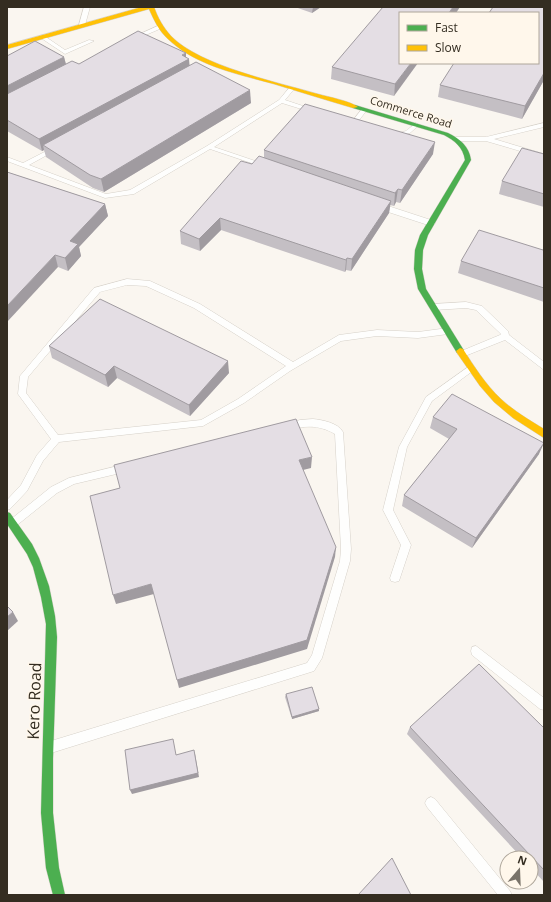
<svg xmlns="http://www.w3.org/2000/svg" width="551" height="902" viewBox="0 0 551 902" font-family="'Open Sans',sans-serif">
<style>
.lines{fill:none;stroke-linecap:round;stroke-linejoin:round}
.lane-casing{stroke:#d6d1c9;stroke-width:1}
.fast-casing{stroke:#d6d1c9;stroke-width:1}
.slow-casing{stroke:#d6d1c9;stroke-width:1}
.lane{fill:#fefefd;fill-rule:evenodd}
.fast{fill:#4caf50;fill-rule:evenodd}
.slow{fill:#ffc107;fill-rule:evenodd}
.wall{fill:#c4bfc4}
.shaded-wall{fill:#a09ba0}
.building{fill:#e4dee4;stroke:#a09ba0}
.labels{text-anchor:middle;stroke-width:3;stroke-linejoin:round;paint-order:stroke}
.far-street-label{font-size:11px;fill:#342d21;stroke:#fff7eb}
.near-street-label{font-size:16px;fill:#342d21;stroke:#fff7eb}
</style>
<rect width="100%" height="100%" fill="#faf6f0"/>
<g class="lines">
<g class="lane-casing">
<g id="lane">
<polygon points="84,7 90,7 85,25 82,27 79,25"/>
<polygon points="160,25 163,27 162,28 134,40 129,39"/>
<polygon points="43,35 65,50 89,40 94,41 65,54 41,38 41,36"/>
<polygon points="290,87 295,88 285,100 315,110 315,112 311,112 282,103 214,147 267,165 267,167 263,167 210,149 134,194 105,198 7,161 7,157 23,163 56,146 58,147 58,149 29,165 106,194 130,190 207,146 279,100"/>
<polygon points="362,109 367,110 356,124 352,124 351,123"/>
<polygon points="416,123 419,125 410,133 394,137 391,135 406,131"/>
<polygon points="544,123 544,127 494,139 544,154 544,158 486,141 456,141 453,139 456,137 486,137"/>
<polygon points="376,204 382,204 434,221 435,223 434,225 428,225 376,208"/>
<path d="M127 279 150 281 200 304 293 362 339 335 377 330 418 332 448 328 452 331 448 334 418 338 377 336 341 341 290 371 244 403 203 426 59 442 43 461 27 491 10 509 7 510V500L21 485 37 455 51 439 18 394 20 376 94 288ZM127 285 146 286 194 308 286 366 238 399 201 420 58 435 26 393 28 377 100 292Z"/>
<polygon points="466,302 482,306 508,331 509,335 544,362 544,370 505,340 465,356 459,356 458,354 459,352 500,335 501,334 476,310 466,308 434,310 430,307 434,304"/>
<polygon points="471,365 474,366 475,368 474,370 432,401 407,447 393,510 411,545 399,581 395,582 391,581 390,578 401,545 383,510 399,447 426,397"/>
<path d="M313 419C323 420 338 423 343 432L351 549 350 561 322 658 314 671 51 753 47 751 45 747 47 743 51 741 307 663 312 655 340 561 341 549 335 434C318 424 304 426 286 430L283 429 282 427 283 425 300 420Z"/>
<polygon points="126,464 129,465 131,468 129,471 74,484 57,493 16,526 13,527 10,526 8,523 10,520 51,487 69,478"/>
<polygon points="476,646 544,698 544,710 540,709 472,655 471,651 472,647"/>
<polygon points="431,797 435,799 510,891 512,895 498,895 427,807 425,803 427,799"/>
</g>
</g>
<g class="fast-casing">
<g id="fast">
<path d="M355 105 448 133C460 139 469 146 471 160L428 235 423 250 422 269 426 289 463 349 464 351 463 353H457L418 289 414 269 415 250 420 235 465 160C463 147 455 141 444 135L353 108 352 107Z"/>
<polygon points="7,512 10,513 32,544 39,558 49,586 55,616 57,637 53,758 53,813 59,868 65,895 53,895 46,868 41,813 46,624 41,597 33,567 27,554 7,524"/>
</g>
</g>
<g class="slow-casing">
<g id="slow">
<path d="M142 7H154C158 18 163 27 171 36 200 66 277 82 318 94 329 97 350 101 358 107L353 108C326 100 300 92 274 84 238 74 196 66 168 39 159 31 154 20 149 9L7 49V45Z"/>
<path d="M460 348 463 349C474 366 485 384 501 399 514 411 529 420 544 429V438L513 418 494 402 480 386 457 353 456 351Z"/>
</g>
</g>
<use href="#lane" class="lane"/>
<use href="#fast" class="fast"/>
<use href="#slow" class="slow"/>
</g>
<g class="wall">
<polygon points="295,7 321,7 312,13"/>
<polygon points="7,56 64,57 66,64 79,64 186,57 190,66 251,103 104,192 93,188 46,157 44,150 42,151 7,131"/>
<polygon points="400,63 394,96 331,79 332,67"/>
<polygon points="544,80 522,119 438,97 440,85"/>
<polygon points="264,150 433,154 400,203 396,202 394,206 390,205 389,213 351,271 346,270 345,272 221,230 200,251 181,244 180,231 252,164 264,157"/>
<polygon points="544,154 544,207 499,194 502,181"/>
<polygon points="7,172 105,204 108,216 79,247 81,256 68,271 58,267"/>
<polygon points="544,248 544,302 458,273 461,261 543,250"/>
<polygon points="49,346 229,373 190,416 117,378 108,387 52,358"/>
<polygon points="433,417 539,454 472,548 402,506 404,495 449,439 430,428"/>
<polygon points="286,694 319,711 292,719 285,697"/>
<polygon points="410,727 544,728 544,882 531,868 531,858 522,858 407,734"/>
</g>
<g class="shaded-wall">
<polygon points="313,7 321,7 312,13"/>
<polygon points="453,7 460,7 456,13 449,13"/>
<polygon points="186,53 186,60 189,59 190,71 43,145 44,150 42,151 39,139"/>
<polygon points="64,57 67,69 7,100 7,86"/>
<polygon points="411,63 418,63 394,96 395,84"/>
<polygon points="544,73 544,80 522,119 525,106"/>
<polygon points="250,90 251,103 104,192 101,179"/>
<polygon points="435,142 433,154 400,203 402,190"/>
<polygon points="398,189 396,202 394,206 395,193"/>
<polygon points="391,201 389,213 351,271 352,259"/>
<polygon points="105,204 108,216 79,247 81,256 68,271 65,258 70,241"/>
<polygon points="220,218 221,230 200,251 199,239"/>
<polygon points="55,255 58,267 7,322 7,306"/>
<polygon points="347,258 346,270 345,272 346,260"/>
<polygon points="228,361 229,373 190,416 189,405"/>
<polygon points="114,366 117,378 108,387 105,375"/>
<polygon points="544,443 539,454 472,548 476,538"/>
<polygon points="312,457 311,468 299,471 299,460"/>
<polygon points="336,547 335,557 307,649 179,688 177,680"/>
<polygon points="151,584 154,594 116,604 113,595"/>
<polygon points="13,612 18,621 7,631 7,617"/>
<polygon points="319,709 319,711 292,719 292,717"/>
<polygon points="195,754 199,777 132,794 130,790"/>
</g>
<g class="building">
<polygon points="383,7 453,7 449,13 400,13 400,63 411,63 395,84 332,67"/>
<polygon points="493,7 544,7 544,73 525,106 440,85 454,63 538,63 538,13 489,13"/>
<polygon points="138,31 186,53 182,55 189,59 39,139 7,120 7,94 72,61 79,64"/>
<polygon points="35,41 64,57 7,86 7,56"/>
<polygon points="196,62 250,90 101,179 90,175 43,145"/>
<polygon points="305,104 435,142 402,190 398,189 395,193 264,150"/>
<polygon points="522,148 544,154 544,194 502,181"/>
<polygon points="259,156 391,201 352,259 347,258 346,260 220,218 199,239 180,231 241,161 252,164"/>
<polygon points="7,172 105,204 70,241 78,244 65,258 55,255 7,306"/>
<polygon points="479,230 543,250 544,248 544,288 461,261"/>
<polygon points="100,299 228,361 189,405 114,366 105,375 49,346"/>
<polygon points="452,394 544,443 476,538 404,495 457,429 433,417"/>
<polygon points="296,419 312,457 299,460 336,547 307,640 177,680 151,584 113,595 90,496 120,488 114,465"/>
<polygon points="7,606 13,612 7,617"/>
<polygon points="479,664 544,728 544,870 410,727"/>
<polygon points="312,687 319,709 292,717 286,694"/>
<polygon points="173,739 176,755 194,750 198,773 130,790 125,750"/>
<polygon points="392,858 411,895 358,895"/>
</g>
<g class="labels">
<g class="far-street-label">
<text transform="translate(411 112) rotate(17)" y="4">Commerce Road</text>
</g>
<g class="near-street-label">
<text transform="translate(34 701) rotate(-88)" y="6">Kero Road</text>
</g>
</g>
<rect width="551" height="902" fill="none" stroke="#342d21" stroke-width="16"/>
<rect x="399" y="12" width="140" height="52" fill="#fff7eb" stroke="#aea69a"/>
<rect x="407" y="25" width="20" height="6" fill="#4caf50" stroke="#aea69a"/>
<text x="435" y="32" font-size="12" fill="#342d21">Fast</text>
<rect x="407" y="45" width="20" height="6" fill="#ffc107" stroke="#aea69a"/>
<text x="435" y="52" font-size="12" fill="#342d21">Slow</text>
<g transform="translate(519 870) rotate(19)"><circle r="19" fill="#fff7eb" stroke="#aea69a"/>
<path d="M0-3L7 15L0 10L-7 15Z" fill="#797369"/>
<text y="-6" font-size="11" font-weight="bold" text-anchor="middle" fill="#342d21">N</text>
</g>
</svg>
